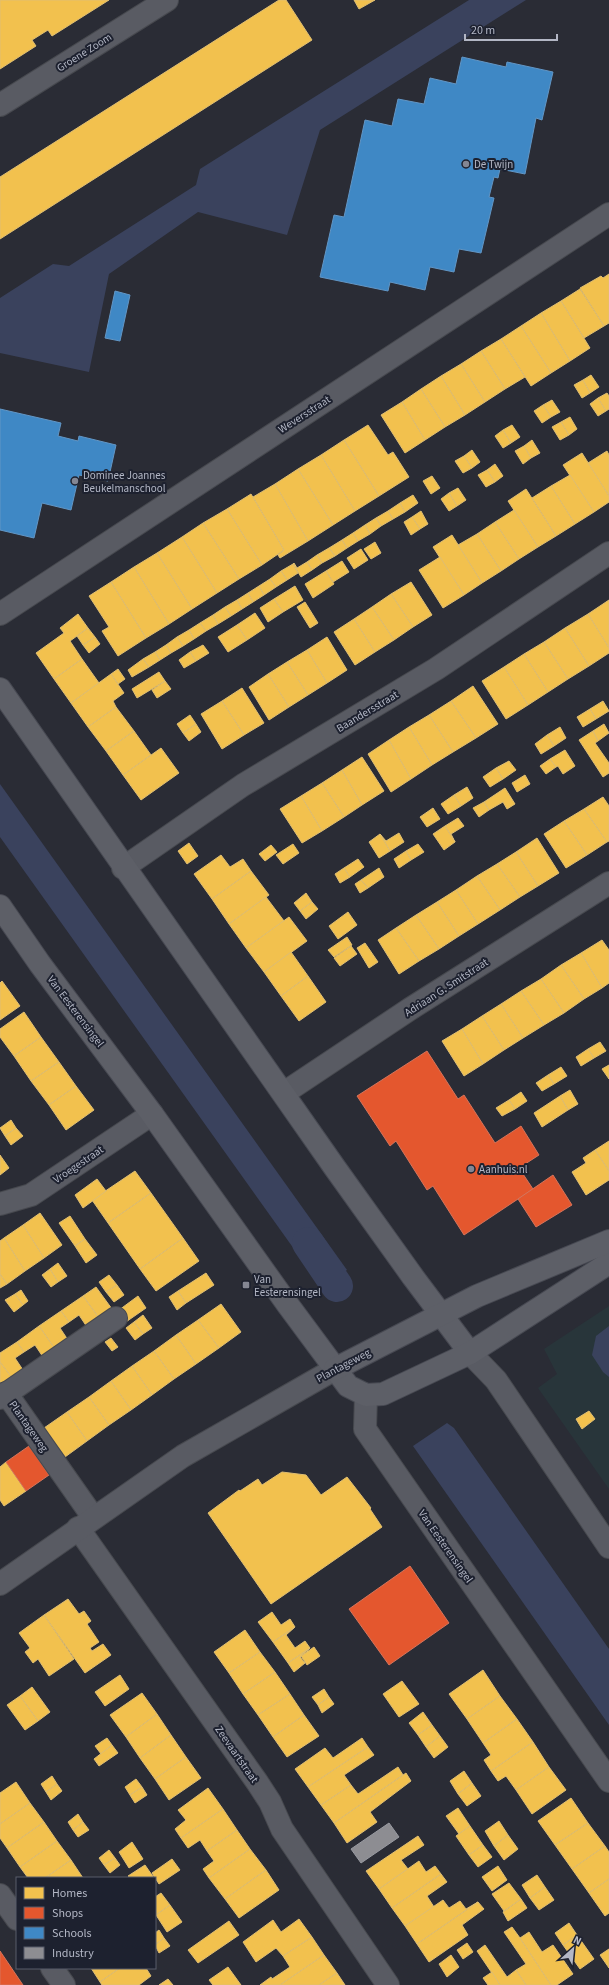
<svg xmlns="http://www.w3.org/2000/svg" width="609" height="1985" viewBox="0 0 609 1985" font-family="'Source Sans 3',sans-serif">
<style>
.green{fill:#28353a}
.water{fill:#3a425d}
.homes{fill:#f2c14e;stroke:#dfbe72}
.shops{fill:#e4572e;stroke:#d5745b}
.schools{fill:#3f88c5;stroke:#6296c5}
.industry{fill:#8d8d92;stroke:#989aa1}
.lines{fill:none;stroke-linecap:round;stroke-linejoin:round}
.canal{stroke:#3a425d;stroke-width:32}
.street-casing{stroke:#47494f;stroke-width:24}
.secondary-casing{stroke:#474952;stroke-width:24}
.street{stroke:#595b63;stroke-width:22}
.secondary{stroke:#5d5f67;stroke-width:22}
.poi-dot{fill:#838693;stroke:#1d212f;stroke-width:1.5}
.labels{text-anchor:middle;stroke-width:4;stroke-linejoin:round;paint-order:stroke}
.street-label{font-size:11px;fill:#b3b7c5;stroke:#1d212f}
.poi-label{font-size:11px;fill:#b3b7c5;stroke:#1d212f;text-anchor:start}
</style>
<rect width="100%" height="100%" fill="#2a2c35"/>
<polygon class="green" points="609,1306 609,1489 538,1388 557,1374 544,1349"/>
<g class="water">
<polygon points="469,0 526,0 320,130 287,235 198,212 109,274 89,372 0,353 0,298 53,264 69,266 196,185 200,169"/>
<polygon points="0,784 347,1270 326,1284 319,1284 0,837"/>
<polygon points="609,1326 609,1377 603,1372 592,1355 596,1336"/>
<polygon points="447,1423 454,1428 609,1649 609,1725 413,1446"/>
</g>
<g class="homes">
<polygon points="0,0 109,0 52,36 48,30 32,40 36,46 0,69"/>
<polygon points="279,0 286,0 312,40 0,239 0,177"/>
<polygon points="354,0 375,0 359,9"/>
<polygon points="609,274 609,323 604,326 580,288 601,276 603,278"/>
<polygon points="580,289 604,326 584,338 561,301"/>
<polygon points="561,301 590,348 570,361 541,313"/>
<polygon points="541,313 570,361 551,373 521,326"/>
<polygon points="521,326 551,373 531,386 501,339"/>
<polygon points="501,339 525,377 505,389 481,351"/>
<polygon points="481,351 505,389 485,402 461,364"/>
<polygon points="461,364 485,402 465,415 441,376"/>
<polygon points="591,375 599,387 590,393 583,380"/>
<polygon points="441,376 465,415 445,427 421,389"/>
<polygon points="583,380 590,393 582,398 574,385"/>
<polygon points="421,389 445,427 425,440 402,402"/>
<polygon points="607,393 609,396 609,409 606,411 598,398"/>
<polygon points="598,398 606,411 598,416 590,404"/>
<polygon points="552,400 560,412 551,417 543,405"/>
<polygon points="402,402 425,440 405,453 381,415"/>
<polygon points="543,405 551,417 542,423 534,411"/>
<polygon points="570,417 577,429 569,435 561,422"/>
<polygon points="561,422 569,435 560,440 552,427"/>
<polygon points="368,425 388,455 393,452 409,477 379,496 344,440"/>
<polygon points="512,425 520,437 511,443 503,430"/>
<polygon points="503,430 511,443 503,448 495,436"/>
<polygon points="344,440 379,496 355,511 321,455"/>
<polygon points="532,440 540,453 531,458 524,446"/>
<polygon points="524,446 531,458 523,464 515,451"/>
<polygon points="472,450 480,462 472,468 464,456"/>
<polygon points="607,451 609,455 609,496 588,463"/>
<polygon points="582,453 609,496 609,502 594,512 563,465"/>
<polygon points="321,455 355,511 333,525 298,469"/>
<polygon points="464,456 472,468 463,473 455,461"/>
<polygon points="495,464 503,476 495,482 487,470"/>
<polygon points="298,469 333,525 308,541 275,484"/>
<polygon points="487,470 495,482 486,487 478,475"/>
<polygon points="570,475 594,512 575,524 551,486"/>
<polygon points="432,476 440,488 431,494 423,481"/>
<polygon points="275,484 308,541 280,558 278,555 284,550 253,497"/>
<polygon points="551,486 575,524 556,536 532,498"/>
<polygon points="458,488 466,500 457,506 449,493"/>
<polygon points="526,489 556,536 538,547 508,501"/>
<polygon points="449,493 457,506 449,511 441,499"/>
<polygon points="251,494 284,550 262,565 227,509"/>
<polygon points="413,495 418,503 405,512 400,503"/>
<polygon points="400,503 405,512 393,519 388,511"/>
<polygon points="227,509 262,565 239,579 203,523"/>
<polygon points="514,510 538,547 519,559 495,522"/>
<polygon points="388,511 393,519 381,526 376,518"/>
<polygon points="421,511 428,524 420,529 412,517"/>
<polygon points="412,517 420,529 411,535 404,522"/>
<polygon points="376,518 381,526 370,534 365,525"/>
<polygon points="495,522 519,559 501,571 477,534"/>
<polygon points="203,523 239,579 217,593 182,537"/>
<polygon points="365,525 370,534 358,541 353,533"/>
<polygon points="353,533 358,541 347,548 342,540"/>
<polygon points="477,534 501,571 482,583 458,545"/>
<polygon points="452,535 482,583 464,595 433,547"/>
<polygon points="182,537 217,593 192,609 157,553"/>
<polygon points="342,540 347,548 335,556 329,548"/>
<polygon points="375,542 381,553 371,559 364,549"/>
<polygon points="329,548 335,556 322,563 317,555"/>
<polygon points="361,549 368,560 354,569 347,558"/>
<polygon points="157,553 192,609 169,624 134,567"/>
<polygon points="317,555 322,563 312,570 307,562"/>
<polygon points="440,557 464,595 443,608 419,570"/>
<polygon points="342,561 349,572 333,582 326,571"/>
<polygon points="307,562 312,570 301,577 293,564 294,563 297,568"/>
<polygon points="293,564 298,573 287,580 281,571"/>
<polygon points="134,567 169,624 146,638 111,582"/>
<polygon points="281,571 287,580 276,587 270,579"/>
<polygon points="326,571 334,584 313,598 305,584"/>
<polygon points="270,579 276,587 264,595 259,586"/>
<polygon points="111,582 146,638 118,656 102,631 109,627 89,596"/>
<polygon points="411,582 432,615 413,627 391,594"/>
<polygon points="259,586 264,595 253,602 248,593"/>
<polygon points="295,586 303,600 283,612 274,599"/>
<polygon points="248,593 253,602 242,609 237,600"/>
<polygon points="391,594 413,627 394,640 372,607"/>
<polygon points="274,599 283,612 268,622 260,608"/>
<polygon points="237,600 242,609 231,616 225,607"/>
<polygon points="609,600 609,648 588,614"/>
<polygon points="305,602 318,623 310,628 297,607"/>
<polygon points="225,607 231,616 218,624 213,615"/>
<polygon points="372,607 394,640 375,652 354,619"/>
<polygon points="255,613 265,628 247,640 237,625"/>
<polygon points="78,614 88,628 70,641 82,659 54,679 36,653 64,633 60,628"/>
<polygon points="588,614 609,648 609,653 589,666 565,628"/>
<polygon points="213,615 218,624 206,631 200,623"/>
<polygon points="354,619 375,652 355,665 334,632"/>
<polygon points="200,623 206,631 194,639 189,630"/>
<polygon points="237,625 247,640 228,652 218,637"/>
<polygon points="88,628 95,637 83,645 77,636"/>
<polygon points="565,628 589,666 568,679 544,642"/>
<polygon points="189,630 194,639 183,646 177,637"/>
<polygon points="95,637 100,644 89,653 83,645"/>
<polygon points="177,637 183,646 171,653 166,645"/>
<polygon points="327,637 347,670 327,683 307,650"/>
<polygon points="544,642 568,679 548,692 524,654"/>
<polygon points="166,645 171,653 160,660 155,652"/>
<polygon points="203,645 209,653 196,661 190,652"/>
<polygon points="307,650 327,683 308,695 287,662"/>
<polygon points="155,652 160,660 149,667 143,659"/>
<polygon points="190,652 196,661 184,668 179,660"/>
<polygon points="524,654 548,692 528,705 504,667"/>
<polygon points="82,659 99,683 71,703 54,679"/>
<polygon points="143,659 149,667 132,677 128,670"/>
<polygon points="287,662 308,695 289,707 268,674"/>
<polygon points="504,667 528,705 506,719 482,681"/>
<polygon points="118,669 125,679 118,684 111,674"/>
<polygon points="159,672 165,681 137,698 132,689"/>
<polygon points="111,674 124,693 113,701 116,707 88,727 71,703"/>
<polygon points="268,674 289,707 269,720 249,687"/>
<polygon points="165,681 171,689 157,698 152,690"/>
<polygon points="473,686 498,724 476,738 451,701"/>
<polygon points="242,688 264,723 244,735 222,701"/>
<polygon points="222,701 244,735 222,749 201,714"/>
<polygon points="451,701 476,738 453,752 429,715"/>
<polygon points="603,701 609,711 596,719 590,709"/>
<polygon points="116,707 134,731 106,751 88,727"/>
<polygon points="590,709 596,719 583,727 577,717"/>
<polygon points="190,715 196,724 183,733 177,724"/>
<polygon points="429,715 453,752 432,765 409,727"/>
<polygon points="196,724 201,732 189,741 183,733"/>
<polygon points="604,724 609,733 598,741 593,731"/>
<polygon points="409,727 432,765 411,779 389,740"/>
<polygon points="560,727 566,738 554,746 547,735"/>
<polygon points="134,731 151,755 123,775 106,751"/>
<polygon points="593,731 598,741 595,743 609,763 609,773 603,777 579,740"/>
<polygon points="547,735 554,746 541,754 535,744"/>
<polygon points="389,740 411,779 391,792 368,754"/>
<polygon points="161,748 179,773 141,800 123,775"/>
<polygon points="565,750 575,766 563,774 558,766 556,767 550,759"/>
<polygon points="362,757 384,791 362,805 342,770"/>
<polygon points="550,759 556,767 546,774 540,766"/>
<polygon points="509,761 516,770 503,779 496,768"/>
<polygon points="496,768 503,779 490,787 483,777"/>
<polygon points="342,770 362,805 344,817 322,783"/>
<polygon points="525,775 530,784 517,792 512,783"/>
<polygon points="322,783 344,817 322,831 301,796"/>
<polygon points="467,787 473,798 461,806 454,795"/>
<polygon points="505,788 515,804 507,809 503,802 489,810 484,802"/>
<polygon points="454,795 461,806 448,814 441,804"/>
<polygon points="301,796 322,831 302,843 280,809"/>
<polygon points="603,797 609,806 609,841 607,842 584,809"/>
<polygon points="484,802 489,810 479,817 473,808"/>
<polygon points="433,808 440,819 427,827 420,817"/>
<polygon points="584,809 607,842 587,855 564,821"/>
<polygon points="458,818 464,826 451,834 455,842 445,826"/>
<polygon points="564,821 587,855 566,868 544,834"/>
<polygon points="445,826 455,842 444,850 433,834"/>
<polygon points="399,833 404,842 390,851 380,834 386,841"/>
<polygon points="380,834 390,851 379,858 369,842"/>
<polygon points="537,838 559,873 538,886 516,852"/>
<polygon points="189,843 198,856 187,864 178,851"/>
<polygon points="293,844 299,853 283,864 276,855"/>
<polygon points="418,844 424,852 411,860 406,851"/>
<polygon points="271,845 277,852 265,861 259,854"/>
<polygon points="406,851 411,860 399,868 394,859"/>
<polygon points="516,852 538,886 520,897 497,864"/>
<polygon points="221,855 230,867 243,859 251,871 212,899 194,874"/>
<polygon points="358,859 364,867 350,877 344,868"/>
<polygon points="497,864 520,897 500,910 477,876"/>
<polygon points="344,868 350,877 340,883 335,874"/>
<polygon points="379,868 384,877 368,888 361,880"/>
<polygon points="251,871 269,895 229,924 212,899"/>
<polygon points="477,876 500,910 478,924 456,890"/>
<polygon points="361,880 368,888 360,893 355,884"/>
<polygon points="456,890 478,924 459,936 437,902"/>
<polygon points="306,893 312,902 300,911 294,903"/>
<polygon points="266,897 284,921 246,948 229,924"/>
<polygon points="312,902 318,909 306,919 300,911"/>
<polygon points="437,902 459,936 439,949 416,915"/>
<polygon points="348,912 357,925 338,939 329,926"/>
<polygon points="416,915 439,949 419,961 396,928"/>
<polygon points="289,917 307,941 264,972 246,948"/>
<polygon points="396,928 419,961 399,974 378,940"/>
<polygon points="347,937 352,945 334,957 328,950"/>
<polygon points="602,940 609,950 609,983 602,988 581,953"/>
<polygon points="365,943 378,962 369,968 357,948"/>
<polygon points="351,946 357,954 340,966 334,958"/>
<polygon points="291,952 308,976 281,996 264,972"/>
<polygon points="581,953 602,988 584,999 561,965"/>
<polygon points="561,965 584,999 564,1013 541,979"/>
<polygon points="308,976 326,1002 299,1021 281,996"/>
<polygon points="541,979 564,1013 544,1025 521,991"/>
<polygon points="2,981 20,1006 0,1020 0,983"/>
<polygon points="521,991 544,1025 523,1038 501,1004"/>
<polygon points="501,1004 523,1038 504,1050 482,1016"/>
<polygon points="24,1012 41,1037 14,1056 0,1037 0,1029"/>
<polygon points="482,1016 504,1050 483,1064 462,1029"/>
<polygon points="462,1029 483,1064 464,1076 442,1041"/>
<polygon points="41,1037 59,1062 31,1081 14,1056"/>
<polygon points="600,1042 606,1051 594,1058 588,1049"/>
<polygon points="588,1049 594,1058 581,1066 576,1057"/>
<polygon points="59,1062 76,1086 49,1105 31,1081"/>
<polygon points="609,1065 609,1079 602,1069"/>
<polygon points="561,1067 567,1076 554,1084 548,1075"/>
<polygon points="548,1075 554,1084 542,1091 536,1083"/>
<polygon points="76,1086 94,1110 66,1130 49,1105"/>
<polygon points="570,1090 578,1104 568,1110 560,1096"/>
<polygon points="521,1092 527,1101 515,1109 509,1100"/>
<polygon points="560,1096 568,1110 542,1127 534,1113"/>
<polygon points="509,1100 515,1109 502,1116 496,1108"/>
<polygon points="11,1120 16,1128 5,1136 0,1128"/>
<polygon points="16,1128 23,1136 11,1145 5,1136"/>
<polygon points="609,1141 609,1171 595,1150"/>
<polygon points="595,1150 609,1171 609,1180 586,1195 572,1172 586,1163 583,1158"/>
<polygon points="0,1155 9,1168 0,1175"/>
<polygon points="135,1171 151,1193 108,1223 92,1200"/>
<polygon points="97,1179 106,1191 83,1208 75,1195"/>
<polygon points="151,1193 183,1238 140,1269 108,1223"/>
<polygon points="40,1213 62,1245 44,1258 23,1225"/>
<polygon points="70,1216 85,1239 75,1246 59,1223"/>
<polygon points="23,1225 44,1258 25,1271 4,1238"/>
<polygon points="4,1238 25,1271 7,1284 0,1274 0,1241"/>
<polygon points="183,1238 199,1261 156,1291 140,1269"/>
<polygon points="85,1239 97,1255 86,1263 75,1246"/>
<polygon points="58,1263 67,1276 58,1282 50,1269"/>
<polygon points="50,1269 58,1282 51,1287 42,1275"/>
<polygon points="206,1273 214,1285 186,1303 178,1291"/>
<polygon points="0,1274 7,1284 0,1288"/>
<polygon points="109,1275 117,1285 106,1292 99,1282"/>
<polygon points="117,1285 124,1295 114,1302 106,1292"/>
<polygon points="96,1287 112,1309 99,1318 83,1296"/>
<polygon points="21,1290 28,1301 23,1305 15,1294"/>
<polygon points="178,1291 186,1303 177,1310 169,1297"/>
<polygon points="15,1294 23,1305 14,1312 5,1300"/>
<polygon points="83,1296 99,1318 87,1327 79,1315 69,1322 61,1311"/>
<polygon points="138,1296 146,1308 123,1324 115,1313"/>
<polygon points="221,1304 241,1332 219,1348 198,1320"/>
<polygon points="61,1311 69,1322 60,1328 68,1340 55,1349 39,1326"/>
<polygon points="143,1315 152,1328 143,1334 134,1322"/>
<polygon points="198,1320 219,1348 196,1364 176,1335"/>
<polygon points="134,1322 143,1334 135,1340 126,1328"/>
<polygon points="39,1326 55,1349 43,1357 35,1345 24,1352 17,1342"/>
<polygon points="176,1335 196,1364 174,1379 154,1351"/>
<polygon points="111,1338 118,1347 112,1351 105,1342"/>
<polygon points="17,1342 24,1352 15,1358 23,1370 12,1378 0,1362 0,1353"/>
<polygon points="154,1351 174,1379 152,1395 132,1366"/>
<polygon points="0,1362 12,1378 2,1385 0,1383"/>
<polygon points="132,1366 152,1395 131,1410 111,1381"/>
<polygon points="111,1381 131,1410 109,1425 89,1397"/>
<polygon points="89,1397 109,1425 87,1441 67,1412"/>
<polygon points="589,1411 595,1419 582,1429 576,1419"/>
<polygon points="67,1412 87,1441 65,1457 44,1428"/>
<polygon points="6,1462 26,1491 4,1506 0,1500 0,1467"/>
<polygon points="282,1472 306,1475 321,1495 347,1477 371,1508 370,1509 382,1527 271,1604 208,1513 239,1490 240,1491 258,1479 262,1485"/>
<polygon points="68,1599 79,1614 84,1611 91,1621 87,1624 99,1642 90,1648 92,1651 103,1644 111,1655 85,1673 44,1615"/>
<polygon points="272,1612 281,1625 290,1619 295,1627 273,1642 258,1622"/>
<polygon points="44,1615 74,1659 49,1676 38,1659 33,1663 25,1652 30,1648 19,1633"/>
<polygon points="295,1627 286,1635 295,1648 305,1641 310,1648 288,1663 273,1642"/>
<polygon points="245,1630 260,1652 229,1673 214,1652"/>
<polygon points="314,1647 320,1656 307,1665 301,1656"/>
<polygon points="310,1648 300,1657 305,1663 294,1672 288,1663"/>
<polygon points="260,1652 275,1672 243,1694 229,1673"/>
<polygon points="483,1670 500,1696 467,1719 449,1694"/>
<polygon points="275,1672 290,1694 258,1715 243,1694"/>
<polygon points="120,1675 129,1689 105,1706 95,1692"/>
<polygon points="402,1681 419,1704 399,1717 383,1694"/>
<polygon points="32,1687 50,1712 38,1721 20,1696"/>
<polygon points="324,1689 329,1697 318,1705 312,1697"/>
<polygon points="142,1693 157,1714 126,1737 110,1715"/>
<polygon points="290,1694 304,1715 273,1737 258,1715"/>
<polygon points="20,1696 38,1721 25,1730 7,1705"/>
<polygon points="500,1696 517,1719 483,1743 467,1719"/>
<polygon points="329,1697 334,1704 322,1713 318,1705"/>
<polygon points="423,1712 432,1725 418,1735 409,1723"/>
<polygon points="157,1714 171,1735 140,1758 126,1737"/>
<polygon points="304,1715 319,1736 287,1757 273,1737"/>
<polygon points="517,1719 533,1742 491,1771 484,1760 491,1755 483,1743"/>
<polygon points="432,1725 440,1736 426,1747 418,1735"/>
<polygon points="171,1735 186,1757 155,1779 140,1758"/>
<polygon points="440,1736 448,1747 434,1758 426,1747"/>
<polygon points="107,1738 112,1745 101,1754 95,1746"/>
<polygon points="362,1738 368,1747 308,1787 295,1769 325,1748 333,1758"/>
<polygon points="533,1742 549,1767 516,1790 506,1776 498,1781 491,1771"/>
<polygon points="112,1745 118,1753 99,1766 94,1759"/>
<polygon points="368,1747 374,1755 344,1775 351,1785 321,1805 308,1787"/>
<polygon points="186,1757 201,1778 169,1800 155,1779"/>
<polygon points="398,1767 403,1775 334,1823 321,1805 351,1785 358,1794"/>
<polygon points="549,1767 566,1790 532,1814 516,1790"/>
<polygon points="464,1771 472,1783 458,1794 450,1781"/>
<polygon points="406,1773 411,1781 370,1812 377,1822 347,1843 334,1823"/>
<polygon points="52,1776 57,1784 46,1792 41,1784"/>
<polygon points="136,1779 142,1787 130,1795 125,1787"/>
<polygon points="16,1782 30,1803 0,1824 0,1793"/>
<polygon points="472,1783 481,1796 467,1806 458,1794"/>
<polygon points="57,1784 62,1791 51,1800 46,1792"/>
<polygon points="142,1787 147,1795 135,1803 130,1795"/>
<polygon points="208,1788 223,1809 181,1838 175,1829 186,1820 178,1810"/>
<polygon points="571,1798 588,1823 555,1845 538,1821"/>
<polygon points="30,1803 44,1822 7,1848 0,1838 0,1824"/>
<polygon points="458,1808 470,1826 459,1834 446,1816"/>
<polygon points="223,1809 237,1830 207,1851 200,1840 188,1848 181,1838"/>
<polygon points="78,1814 83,1822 73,1830 68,1822"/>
<polygon points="499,1821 508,1835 494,1846 485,1831"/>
<polygon points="44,1822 57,1841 20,1867 7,1848"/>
<polygon points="83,1822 89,1830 78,1837 73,1830"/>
<polygon points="588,1823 605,1846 572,1869 555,1845"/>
<polygon points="470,1826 483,1845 469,1855 456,1836"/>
<polygon points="237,1830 250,1849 209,1878 203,1869 214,1861 207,1851"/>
<polygon points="508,1835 518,1849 504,1860 494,1846"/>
<polygon points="418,1836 424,1845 401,1860 408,1869 379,1889 366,1871"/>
<polygon points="57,1841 71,1860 45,1878 28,1878 20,1867"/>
<polygon points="132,1842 143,1859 129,1868 119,1852"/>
<polygon points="483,1845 492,1857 478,1867 469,1855"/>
<polygon points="605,1846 609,1852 609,1879 589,1893 572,1869"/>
<polygon points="250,1849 266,1870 225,1899 209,1878"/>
<polygon points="109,1850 115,1858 104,1865 99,1858"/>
<polygon points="115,1858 120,1865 110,1873 104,1865"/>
<polygon points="172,1859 180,1870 159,1884 152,1873"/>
<polygon points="71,1860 83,1878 45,1878"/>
<polygon points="419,1861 426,1872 435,1866 441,1874 392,1908 379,1889"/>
<polygon points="145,1865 154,1878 130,1878 128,1876"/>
<polygon points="498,1866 507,1880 492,1891 482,1877"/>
<polygon points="266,1870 279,1890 239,1918 225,1899"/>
<polygon points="441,1874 447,1882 427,1896 434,1907 405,1926 392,1908"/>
<polygon points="537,1875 545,1887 530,1898 522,1885"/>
<polygon points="609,1879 609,1913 605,1916 589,1893"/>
<polygon points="509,1883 521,1899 504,1911 492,1894"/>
<polygon points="545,1887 554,1900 539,1910 530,1898"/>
<polygon points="161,1893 170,1905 156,1915 155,1897"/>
<polygon points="521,1899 527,1908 508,1921 503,1912"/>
<polygon points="443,1900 449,1908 460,1901 466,1909 478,1902 417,1944 405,1926"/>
<polygon points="478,1902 484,1909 462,1925 468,1935 429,1962 417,1944"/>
<polygon points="170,1905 182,1922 167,1932 156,1915"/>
<polygon points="299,1919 312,1937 283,1956 276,1948 256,1962 243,1942 273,1920 281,1932"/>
<polygon points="229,1921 239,1935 198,1963 188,1950"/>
<polygon points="569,1923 577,1935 563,1945 555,1933"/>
<polygon points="512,1927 520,1938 551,1985 526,1985 516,1970 526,1964 504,1932"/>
<polygon points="159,1930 164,1938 155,1945 155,1933"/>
<polygon points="529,1932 542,1952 553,1945 573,1974 557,1985 551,1985 520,1938"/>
<polygon points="577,1935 594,1959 580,1969 563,1945"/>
<polygon points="312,1937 324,1955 280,1985 260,1985 271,1977 272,1979 290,1967 283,1956"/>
<polygon points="164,1938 170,1946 159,1953 155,1945"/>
<polygon points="467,1943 473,1952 463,1959 457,1950"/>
<polygon points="485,1945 507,1977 516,1970 526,1985 500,1985 477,1951"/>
<polygon points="609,1949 609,1968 600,1955"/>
<polygon points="324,1955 337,1973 319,1985 280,1985"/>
<polygon points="451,1955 459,1967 447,1977 439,1964"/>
<polygon points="228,1967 241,1985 213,1985 209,1980"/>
<polygon points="91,1968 120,1968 100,1982"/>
<polygon points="120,1968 146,1968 151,1976 139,1985 102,1985 100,1982"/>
<polygon points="492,1972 500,1985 488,1985 483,1978"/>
<polygon points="337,1973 345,1985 319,1985"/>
<polygon points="168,1979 173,1985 159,1985"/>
</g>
<g class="shops">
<polygon points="427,1051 458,1099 464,1095 495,1143 521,1126 539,1155 519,1168 533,1189 464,1235 433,1186 427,1190 396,1141 390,1146 357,1096"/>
<polygon points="553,1175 572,1205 536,1227 518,1199"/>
<polygon points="29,1446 49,1475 26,1491 6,1462"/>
<polygon points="410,1566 449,1623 389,1665 349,1609"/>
<polygon points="0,1951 23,1985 0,1985"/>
</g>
<g class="schools">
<polygon points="462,57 506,67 507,62 553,72 542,120 536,118 525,174 500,169 498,178 494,177 489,197 494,198 481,253 459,249 454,272 430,267 425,290 390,282 388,291 320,277 334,215 344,217 365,120 392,126 398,99 424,104 430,78 456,84"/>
<polygon points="115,291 130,295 120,341 105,338"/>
<polygon points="0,409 61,423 58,436 78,441 79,436 116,445 108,481 79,475 71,510 42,503 34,538 0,530"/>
</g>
<polygon class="industry" points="389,1823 399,1837 361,1863 351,1849"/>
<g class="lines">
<polyline class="canal" points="308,1243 337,1286"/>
<g class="street-casing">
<g id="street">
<polyline points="0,105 167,0"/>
<polyline points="0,614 609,214"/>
<polyline points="123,868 243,785 436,669 609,553"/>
<polyline points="284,1093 410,1009 609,883"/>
<polyline points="0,1204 31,1195 152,1114"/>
<polyline points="470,1353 496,1380 609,1547"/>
<polyline points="6,1393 93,1517"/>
<polyline points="366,1395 365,1429 609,1781"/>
<polyline points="0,1398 116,1318"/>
<polyline points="78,1528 257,1782 270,1802 282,1829 388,1985"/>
<polyline points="0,1584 183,1456 335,1369"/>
<polyline points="0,1895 17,1919"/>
<polyline points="52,1968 64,1985"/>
</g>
</g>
<g class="secondary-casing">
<g id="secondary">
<polyline points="0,689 335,1168 413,1277 470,1353"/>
<polyline points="0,906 40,964 152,1114 288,1305 348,1386 366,1395 383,1394 470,1353 609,1263"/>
<polyline points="335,1369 477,1296 609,1241"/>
</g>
</g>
<use href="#street" class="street"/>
<use href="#secondary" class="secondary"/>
</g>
<g class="poi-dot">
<circle cx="466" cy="164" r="4"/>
<circle cx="75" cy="481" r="4"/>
<circle cx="471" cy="1169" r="4"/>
<rect x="242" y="1281" width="8" height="8" rx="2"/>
</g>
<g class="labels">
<g class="street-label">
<text transform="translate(84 52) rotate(-32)" y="4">Groene Zoom</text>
<text transform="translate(304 414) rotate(-33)" y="4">Weversstraat</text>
<text transform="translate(367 711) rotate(-31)" y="4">Baandersstraat</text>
<text transform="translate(446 987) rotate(-33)" y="4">Adriaan G. Smitstraat</text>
<text transform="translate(76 1011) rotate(53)" y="4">Van Eesterensingel</text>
<text transform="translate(78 1164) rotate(-34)" y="4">Vroegestraat</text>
<text transform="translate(343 1365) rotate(-28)" y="4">Plantageweg</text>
<text transform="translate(29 1426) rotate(55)" y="4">Plantageweg</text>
<text transform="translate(446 1546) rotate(55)" y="4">Van Eesterensingel</text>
<text transform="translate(237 1754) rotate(55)" y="4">Zeevaartstraat</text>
</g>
<g class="poi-label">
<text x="474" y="168">De Twijn</text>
<text x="83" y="479">Dominee Joannes<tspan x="83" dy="13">Beukelmanschool</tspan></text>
<text x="479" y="1173">Aanhuis.nl</text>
<text x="254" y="1283">Van<tspan x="254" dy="13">Eesterensingel</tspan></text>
</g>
</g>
<rect x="16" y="1877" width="140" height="92" fill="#1d212f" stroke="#595d6b"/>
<rect x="24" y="1887" width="20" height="12" fill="#f2c14e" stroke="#595d6b"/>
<text x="52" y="1897" font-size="12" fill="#b3b7c5">Homes</text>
<rect x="24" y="1907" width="20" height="12" fill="#e4572e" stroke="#595d6b"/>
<text x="52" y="1917" font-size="12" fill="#b3b7c5">Shops</text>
<rect x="24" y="1927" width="20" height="12" fill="#3f88c5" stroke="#595d6b"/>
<text x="52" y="1937" font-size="12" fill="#b3b7c5">Schools</text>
<rect x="24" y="1947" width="20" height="12" fill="#8d8d92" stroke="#595d6b"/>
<text x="52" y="1957" font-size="12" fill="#b3b7c5">Industry</text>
<g transform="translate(573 1949) rotate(27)" stroke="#1d212f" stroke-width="3" paint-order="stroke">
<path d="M0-3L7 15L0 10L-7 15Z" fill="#b3b7c5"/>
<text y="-6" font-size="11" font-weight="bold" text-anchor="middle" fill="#b3b7c5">N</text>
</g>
<path d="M465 34v6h92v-6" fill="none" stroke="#b3b7c5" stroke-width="2"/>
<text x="471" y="34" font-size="12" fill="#b3b7c5" stroke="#1d212f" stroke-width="3" paint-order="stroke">20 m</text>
</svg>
